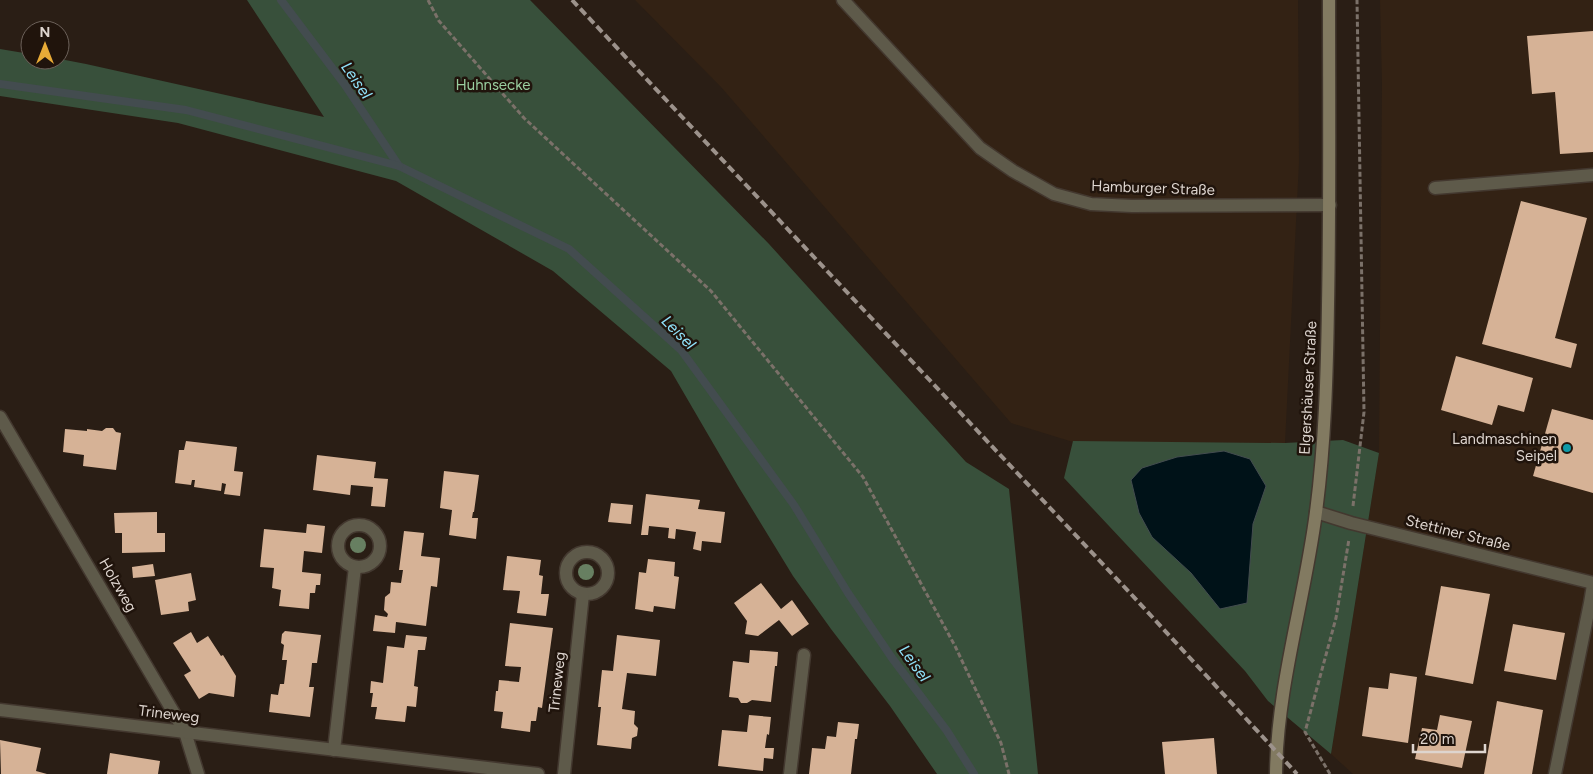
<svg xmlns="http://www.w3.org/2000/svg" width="1593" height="774" viewBox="0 0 1593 774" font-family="Figtree,sans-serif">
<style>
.built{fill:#332214}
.green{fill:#38503b}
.water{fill:#001218;stroke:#434c4f}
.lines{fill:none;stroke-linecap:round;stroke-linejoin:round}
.stream{stroke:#434c4f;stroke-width:8}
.building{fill:#d6b296}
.lane-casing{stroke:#43382f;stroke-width:15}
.street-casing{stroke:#43382f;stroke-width:15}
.secondary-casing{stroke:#43382f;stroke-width:15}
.path{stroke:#7b7169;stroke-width:3;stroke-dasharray:5 2.5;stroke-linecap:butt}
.lane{stroke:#5e5a4a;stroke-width:12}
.street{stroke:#5e5a4a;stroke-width:12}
.secondary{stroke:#827a61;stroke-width:12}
.rail{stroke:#9c928b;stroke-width:4;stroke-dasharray:8 4;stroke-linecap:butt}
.tree{fill:#677f61}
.culture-dot{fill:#0f9aa8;stroke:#20140c;stroke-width:2}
.labels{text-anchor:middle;stroke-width:5;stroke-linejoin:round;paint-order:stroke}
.park-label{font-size:15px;fill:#99ce9f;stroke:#20140c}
.street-label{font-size:15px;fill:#ded5cf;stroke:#20140c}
.poi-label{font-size:15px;fill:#ded5cf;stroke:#20140c;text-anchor:end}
.water-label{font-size:16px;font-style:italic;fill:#90e2fa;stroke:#20140c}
</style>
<rect width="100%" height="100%" fill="#2a1e15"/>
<g class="built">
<polygon points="635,0 1298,0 1299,162 1285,443 1073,442 1011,423 721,87"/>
<polygon points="1380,0 1593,0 1593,774 1353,774 1331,754 1379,453 1382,84"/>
</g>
<g class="green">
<polygon points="247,0 530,0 769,244 966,462 1009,489 1038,774 937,774 890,706 831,629 793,576 738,486 671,371 553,271 396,181 178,123 0,96 0,49 30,54 30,60 60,59 86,64 324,117"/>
<polygon points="1343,440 1379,453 1331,754 1268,701 1245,671 1064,478 1073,441 1285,443"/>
</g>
<polygon class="water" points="1224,451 1250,459 1266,486 1253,524 1247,603 1220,609 1191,573 1152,537 1139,513 1131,480 1142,468 1177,457"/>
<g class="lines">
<g class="stream">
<polyline points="281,0 345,85 399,166 569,249 681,350 794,505 848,593 892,658 947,731 974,774"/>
<polyline points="0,84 186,110 399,166"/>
</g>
</g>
<g class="building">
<polygon points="1593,31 1593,152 1560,154 1555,92 1532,94 1527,36"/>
<polygon points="1521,201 1587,218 1555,338 1577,344 1571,368 1482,344"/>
<polygon points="1456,356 1533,378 1524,412 1498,405 1492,425 1441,410"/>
<polygon points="1552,409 1593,420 1593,493 1533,476"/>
<polygon points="106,428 113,428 116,432 121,433 116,470 83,466 84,455 63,452 65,429 87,431 87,429 102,431"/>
<polygon points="186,441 237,447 234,471 243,472 240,496 224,494 226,484 222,483 221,491 194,487 195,480 192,480 191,485 175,483 179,450 184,450"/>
<polygon points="317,455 376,462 374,478 388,479 385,507 371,506 373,487 351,485 350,495 313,490"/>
<polygon points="444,471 479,475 474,512 473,512 472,518 478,518 476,539 449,535 452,510 440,508"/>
<polygon points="646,494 700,500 698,509 725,512 721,543 702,541 701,551 693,549 696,532 676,529 675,539 668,538 669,528 649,526 648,535 641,535"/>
<polygon points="611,503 633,505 631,524 608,522"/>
<polygon points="157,512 157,533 165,533 165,552 122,553 122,533 115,533 114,513"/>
<polygon points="307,524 325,526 322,553 304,551 302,572 321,574 320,585 316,585 315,593 310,593 309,609 279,606 281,590 272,588 274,568 260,567 264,529 306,533"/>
<polygon points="404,531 424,533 421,556 440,558 437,587 431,586 426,626 396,622 395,633 373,631 375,615 387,617 388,614 384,610 385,597 390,593 391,582 401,583 403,570 399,570"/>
<polygon points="507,556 541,560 539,575 543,576 541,594 549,594 546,616 517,613 520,591 503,590"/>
<polygon points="648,559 675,562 674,576 679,577 675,609 654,606 653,612 635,609 639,572 646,573"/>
<polygon points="153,564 155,576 133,578 132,567"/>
<polygon points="191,573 196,600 188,602 189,611 161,615 155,580"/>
<polygon points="761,583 781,609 792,600 809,624 792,636 779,620 758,636 745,634 747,621 734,603"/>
<polygon points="1441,586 1490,594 1473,684 1425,675"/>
<polygon points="510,623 553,628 542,708 538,707 536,721 531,721 530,732 501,728 503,712 494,711 496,691 498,691 499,680 519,682 521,667 505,666"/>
<polygon points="1513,624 1565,633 1556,680 1504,671"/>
<polygon points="285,631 321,635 317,663 312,663 311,674 309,687 314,687 310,717 269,712 271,694 278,695 280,684 284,684 287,660 282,660 284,645 281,643 282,634"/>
<polygon points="191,632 197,643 208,636 221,656 223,655 236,676 234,697 209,693 199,699 184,675 191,671 173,643"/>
<polygon points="406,635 427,637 425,650 418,650 414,686 418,687 416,707 407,706 405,722 375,719 377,707 371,707 373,693 370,693 371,681 383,683 387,646 404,648"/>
<polygon points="617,635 660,640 656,676 627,673 622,709 635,711 634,724 638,728 637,736 632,738 631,749 597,745 601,707 598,707 602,670 613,671"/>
<polygon points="750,650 778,652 777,666 775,666 771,702 752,700 747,703 741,703 738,698 729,697 733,661 749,663"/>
<polygon points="1390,673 1417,677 1408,743 1362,736 1369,687 1388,689"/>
<polygon points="1497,701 1543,710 1532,774 1484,774"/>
<polygon points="749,715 771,717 769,735 767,734 765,748 774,748 773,759 764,758 763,771 718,766 722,730 747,732"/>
<polygon points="1440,715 1472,721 1462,768 1415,759 1422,728 1437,730"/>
<polygon points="838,722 859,724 857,739 855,739 851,774 809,774 812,748 825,749 827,736 836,737"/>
<polygon points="1214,738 1217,774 1165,774 1162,742"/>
<polygon points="0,740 41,748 36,771 47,774 1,774"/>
<polygon points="110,753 160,761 158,774 107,774"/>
</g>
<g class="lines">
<g class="lane-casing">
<g id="lane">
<polyline points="1435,188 1593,175"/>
<polyline points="1555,774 1590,603 1593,585"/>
</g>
</g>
<g class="street-casing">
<g id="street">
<polyline points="843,0 980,148 1013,171 1054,194 1091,204 1132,206 1330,205"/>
<polyline points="0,417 185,732 198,774"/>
<polyline points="1316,512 1351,523 1593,583"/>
<circle cx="359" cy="546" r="21"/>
<circle cx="587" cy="573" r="21"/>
<polyline points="0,710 538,774"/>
<polyline points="334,750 355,567"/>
<polyline points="564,774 583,594"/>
<polyline points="790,774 804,655"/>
</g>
</g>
<g class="secondary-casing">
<path id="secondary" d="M1276 774C1277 685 1305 599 1316 512 1325 443 1327 374 1328 305 1330 203 1329 102 1329 0"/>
</g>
<g class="path">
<polyline points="428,0 439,21 524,118 711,291 863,477 955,646 1001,743 1009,774"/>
<polyline points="1353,506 1364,412 1357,0"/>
<polyline points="1330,774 1305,732 1336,618 1349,539"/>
</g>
<use href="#lane" class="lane"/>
<use href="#street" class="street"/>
<use href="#secondary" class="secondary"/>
<polyline class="rail" points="572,0 1131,594 1297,774"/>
</g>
<g class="tree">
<circle cx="358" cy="545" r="8"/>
<circle cx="586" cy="572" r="8"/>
</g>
<circle class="culture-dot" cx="1567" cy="448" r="5"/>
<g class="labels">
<g class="park-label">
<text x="493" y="90">Huhnsecke</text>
</g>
<g class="street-label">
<text transform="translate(1153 188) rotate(2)" y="5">Hamburger Straße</text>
<text transform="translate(1308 388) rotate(-87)" y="5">Elgershäuser Straße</text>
<text transform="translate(1458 533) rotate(14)" y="5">Stettiner Straße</text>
<text transform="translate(118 585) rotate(60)" y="5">Holzweg</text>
<text transform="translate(557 682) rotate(-84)" y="5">Trineweg</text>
<text transform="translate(169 714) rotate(7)" y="5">Trineweg</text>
</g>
<g class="poi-label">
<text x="1557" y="444">Landmaschinen<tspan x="1557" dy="17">Seipel</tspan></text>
</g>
<g class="water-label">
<text transform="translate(357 80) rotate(55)" y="6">Leisel</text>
<text transform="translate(679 332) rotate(45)" y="6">Leisel</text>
<text transform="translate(915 663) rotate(54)" y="6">Leisel</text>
</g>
</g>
<g transform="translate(45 45)"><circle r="24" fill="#20140c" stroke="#6c615a"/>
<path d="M0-4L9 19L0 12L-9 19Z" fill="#e8ab37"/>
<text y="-8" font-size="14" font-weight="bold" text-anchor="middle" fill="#ded5cf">N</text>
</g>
<path d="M1413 744v8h72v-8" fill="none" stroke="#ded5cf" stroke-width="2.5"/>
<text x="1420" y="744" font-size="15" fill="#ded5cf" stroke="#20140c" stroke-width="4" paint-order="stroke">20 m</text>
</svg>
